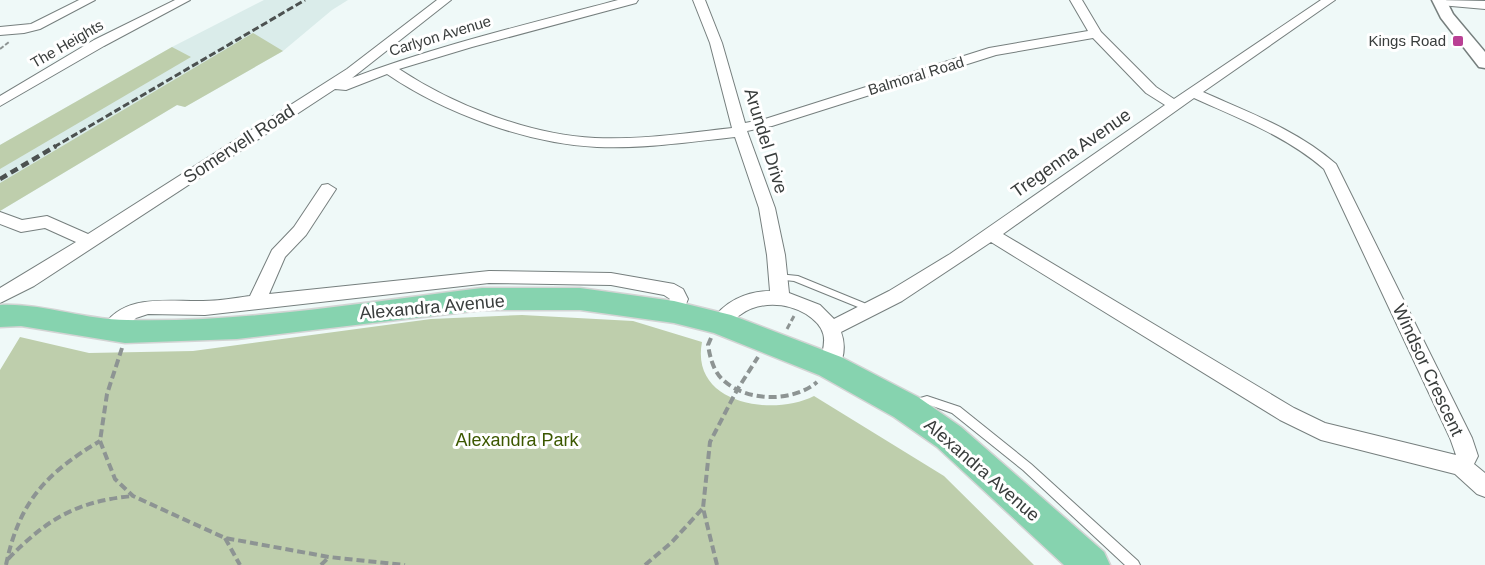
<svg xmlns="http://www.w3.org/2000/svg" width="1485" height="565" viewBox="0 0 1485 565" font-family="Arial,sans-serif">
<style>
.built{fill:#daecea}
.green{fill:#beceac}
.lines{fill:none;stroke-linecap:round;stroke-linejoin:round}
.service-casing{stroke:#767f7e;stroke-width:2}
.minor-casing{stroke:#767f7e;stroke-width:2}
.tertiary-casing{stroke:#767f7e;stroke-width:3}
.primary-casing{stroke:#d3d4d4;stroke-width:3}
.path-far2{stroke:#8d9493;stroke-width:2;stroke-dasharray:4.5 2;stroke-linecap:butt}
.path-far1{stroke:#8d9493;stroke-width:3;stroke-dasharray:6 3;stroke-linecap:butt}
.path{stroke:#8d9493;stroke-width:4;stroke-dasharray:8 4;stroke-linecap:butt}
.service{fill:#fff;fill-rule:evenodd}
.minor{fill:#fff;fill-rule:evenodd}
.tertiary{fill:#fff;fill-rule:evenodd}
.primary{fill:#86d3af;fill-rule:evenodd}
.rail-far1{stroke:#4c5150;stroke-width:3;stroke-dasharray:7 3;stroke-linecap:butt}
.rail{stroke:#4c5150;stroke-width:4.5;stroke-dasharray:8 4.5;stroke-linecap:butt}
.poi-dot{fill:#b94094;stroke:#fff;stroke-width:2}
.labels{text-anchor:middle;stroke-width:6;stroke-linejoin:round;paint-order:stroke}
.far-street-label{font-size:15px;fill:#393d3c;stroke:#fff}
.far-poi-label{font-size:15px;fill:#393d3c;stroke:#fff;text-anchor:end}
.street-label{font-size:18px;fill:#393d3c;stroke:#fff}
.park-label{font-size:18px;fill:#3c5800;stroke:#fff}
</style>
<rect width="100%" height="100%" fill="#eff9f8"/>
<polygon class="built" points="264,0 348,0 332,10 283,51 185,107 177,105 0,211 0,145 172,47"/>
<g class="green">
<polygon points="253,33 283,51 185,107 177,105 0,211 0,183"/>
<polygon points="172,47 191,57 0,169 0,145"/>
<path d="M522 315 633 321 702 342C690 404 772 417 814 396L944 476 1034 565H0V370L20 337 89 353 193 351 431 319Z"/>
</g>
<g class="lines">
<g class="service-casing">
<g id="service">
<path d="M778 274 798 276 864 303 875 311 873 313C867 315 863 311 858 307L794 281 775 279 774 277 775 275Z"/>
<polygon points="927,396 960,407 1031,464 1138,561 1140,565 1125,565 1023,470 952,413 927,404 914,408 910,407 909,404 910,401"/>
</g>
</g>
<g class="minor-casing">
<g id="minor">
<polygon points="79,0 95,0 40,29 24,33 0,35 0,27 31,24"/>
<polygon points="175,0 190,0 104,46 0,106 0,96 94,40"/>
<path d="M437 0H451L352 78C439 45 529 24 618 0H638L636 3 472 47 399 69C453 105 530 135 595 138 641 140 687 133 732 128L710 43 693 0H705L722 43 745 123 765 119 989 48 1088 31 1070 0H1082L1101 32 1156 87 1174 99 1321 0H1335L1203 92C1250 113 1297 130 1336 164L1472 438 1478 456 1474 464 1485 473V497L1477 494 1455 474 1321 440 1280 420 991 242 902 301 841 332C846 345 844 359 837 372L830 374 823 372C814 354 840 336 806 314 786 302 759 301 740 315 735 318 732 325 727 328 722 331 718 329 713 328L711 323C722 302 747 291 770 291L767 255 759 208 735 137C689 142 643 149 597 147 528 144 444 113 387 74L346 90 335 89 34 286 0 303V288L76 242 45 228 21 232 0 224V212L22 220 47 216 88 234 347 69ZM1093 38 1146 93 1165 105 950 254 889 291 834 319 820 305 789 293 785 255 775 208 747 131 772 126 996 55ZM1194 98C1240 119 1286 136 1324 169L1450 438 1456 455 1325 423 1294 408 1003 234Z"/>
<polygon points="1435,0 1485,1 1485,9 1440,5 1436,4"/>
<path d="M328 184 336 189 306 235 285 257 269 294 489 271 611 273 674 284 683 289 688 299 681 317 674 319 667 317 665 312 670 299 664 295 611 285 489 283 205 315 148 314 136 318 118 335 111 337 104 335 101 330C122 292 168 302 203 301 219 301 234 298 250 296L272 250 294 227 322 185Z"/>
</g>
</g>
<g class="tertiary-casing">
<polygon id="tertiary" points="1432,0 1446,0 1453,14 1485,52 1485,68 1479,67 1441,18"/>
</g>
<g class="primary-casing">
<path id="primary" d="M482 288H580L674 301 731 315 841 357 918 397 961 427 1104 552 1110 565H1064L937 447 894 417 819 375 714 333 674 323 580 310H482L237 339 125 343 21 326 0 327V305C43 303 84 320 127 320 245 323 365 302 482 288Z"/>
</g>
<polyline class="path-far2" points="0,49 9,42"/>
<polyline class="path-far1" points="787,329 794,316"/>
<g class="path">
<path d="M711 338 708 345C710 357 713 370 722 379 745 402 793 403 817 382"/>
<polyline points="122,348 107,394 100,441 115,479 133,496 225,538 329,557 405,565"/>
<polyline points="225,538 240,565"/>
<path d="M8 559C47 519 77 501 133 496"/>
<path d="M6 565C19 502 46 473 100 441"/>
<polyline points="321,565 328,558"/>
<polyline points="645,565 671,543 703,508"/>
<polyline points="717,565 703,508 710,442 737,390 758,357"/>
</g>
<use href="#service" class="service"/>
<use href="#minor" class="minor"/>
<use href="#tertiary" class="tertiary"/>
<use href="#primary" class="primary"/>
<polyline class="rail-far1" points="54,147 305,0"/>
<polyline class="rail" points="0,179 56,146"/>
</g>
<rect class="poi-dot" x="1452" y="35" width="12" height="12" rx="3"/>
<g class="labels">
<g class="far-street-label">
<text transform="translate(440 36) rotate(-17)" y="5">Carlyon Avenue</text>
<text transform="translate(67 44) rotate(-30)" y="5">The Heights</text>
<text transform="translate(916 76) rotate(-17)" y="5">Balmoral Road</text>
</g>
<g class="far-poi-label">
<text x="1446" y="46">Kings Road</text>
</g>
<g class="street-label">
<text transform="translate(766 141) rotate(73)" y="6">Arundel Drive</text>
<text transform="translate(239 144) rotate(-33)" y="6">Somervell Road</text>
<text transform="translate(1071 153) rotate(-35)" y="6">Tregenna Avenue</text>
<text transform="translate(432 307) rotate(-5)" y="6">Alexandra Avenue</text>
<text transform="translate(1428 370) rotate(65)" y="6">Windsor Crescent</text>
<text transform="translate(982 470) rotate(41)" y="6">Alexandra Avenue</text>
</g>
<g class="park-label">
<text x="517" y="446">Alexandra Park</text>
</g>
</g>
</svg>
